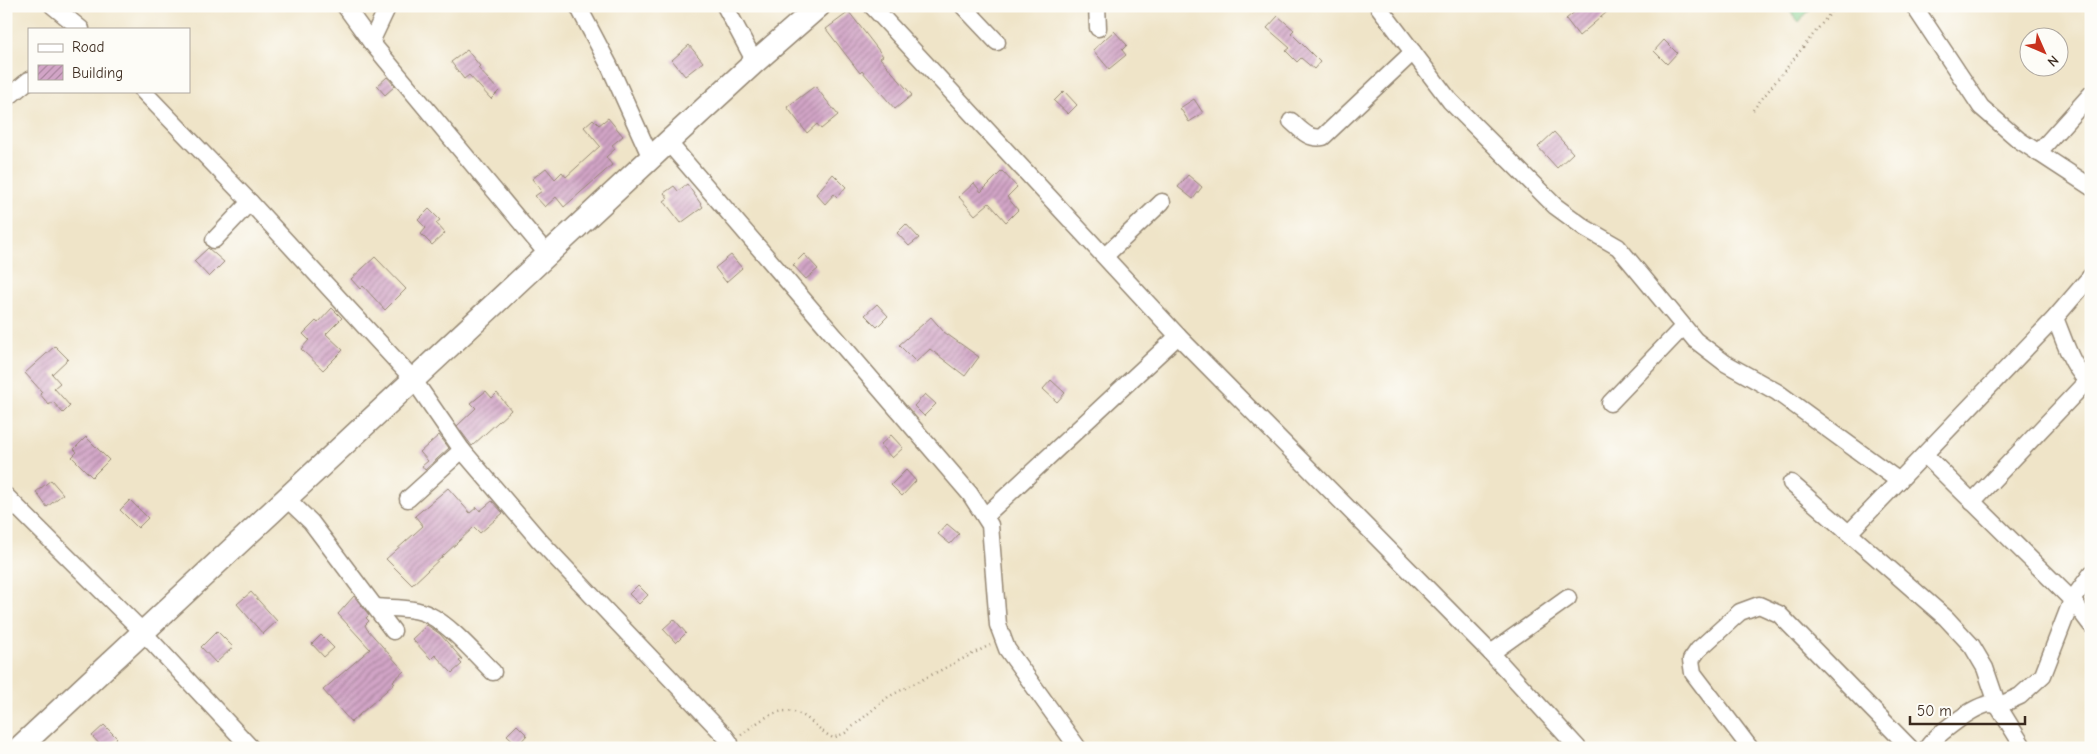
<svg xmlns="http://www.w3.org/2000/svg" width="2097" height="754" viewBox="0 0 2097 754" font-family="'Comic Neue',sans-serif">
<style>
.park{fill:url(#park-tufts);stroke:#5e7c54}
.building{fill:url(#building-hatch)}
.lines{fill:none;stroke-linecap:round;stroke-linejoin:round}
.street-casing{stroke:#958773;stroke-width:19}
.secondary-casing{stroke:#958773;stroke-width:25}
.path{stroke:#958773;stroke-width:2.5;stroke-dasharray:1 4;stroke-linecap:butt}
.street{stroke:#fff;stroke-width:16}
.secondary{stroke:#fff;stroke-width:22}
</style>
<defs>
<pattern id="park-tufts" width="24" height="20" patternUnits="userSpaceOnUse" patternTransform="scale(1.25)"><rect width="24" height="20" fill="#81cd8a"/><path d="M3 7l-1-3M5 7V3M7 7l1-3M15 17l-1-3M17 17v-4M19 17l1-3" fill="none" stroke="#70b077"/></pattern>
<pattern id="building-hatch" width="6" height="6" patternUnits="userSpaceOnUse" patternTransform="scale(1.25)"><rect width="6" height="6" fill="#d1a4c6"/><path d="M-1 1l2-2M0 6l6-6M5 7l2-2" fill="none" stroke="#ab86a0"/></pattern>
</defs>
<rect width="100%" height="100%" fill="#fdfcf7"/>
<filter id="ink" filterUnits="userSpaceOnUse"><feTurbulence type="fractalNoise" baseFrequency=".02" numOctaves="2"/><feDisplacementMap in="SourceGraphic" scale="10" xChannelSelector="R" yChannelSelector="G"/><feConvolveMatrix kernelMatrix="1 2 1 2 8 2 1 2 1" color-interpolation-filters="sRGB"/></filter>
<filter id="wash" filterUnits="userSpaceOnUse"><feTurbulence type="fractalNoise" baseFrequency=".0096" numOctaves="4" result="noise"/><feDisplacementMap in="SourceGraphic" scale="20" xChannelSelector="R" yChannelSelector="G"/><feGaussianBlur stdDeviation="1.12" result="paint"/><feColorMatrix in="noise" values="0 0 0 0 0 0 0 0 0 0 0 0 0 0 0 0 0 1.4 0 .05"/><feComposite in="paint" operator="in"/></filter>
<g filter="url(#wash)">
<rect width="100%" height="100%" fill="#efe4c8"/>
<polygon class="park" points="1785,6 1813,6 1799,22"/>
<g id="blocks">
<g class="building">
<polygon points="1582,6 1614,6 1579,36 1566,19"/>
<polygon points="849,12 883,56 880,58 912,95 895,109 862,71 860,73 826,29"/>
<polygon points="1278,16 1294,30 1291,33 1320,62 1314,69 1301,58 1297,62 1286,51 1290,48 1267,28"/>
<polygon points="1114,31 1127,45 1122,50 1126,55 1109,69 1093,50"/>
<polygon points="1664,40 1677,53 1667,64 1654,51"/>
<polygon points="689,45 703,62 685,76 672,60"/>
<polygon points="467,50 480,66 478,68 499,91 491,99 469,75 464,79 451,62"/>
<polygon points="387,77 395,86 385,95 377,86"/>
<polygon points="815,86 838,115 821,129 817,124 807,133 787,107"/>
<polygon points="1064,91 1077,105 1068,114 1054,101"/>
<polygon points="1194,99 1203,113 1189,122 1180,108"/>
<polygon points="608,118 623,136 612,145 615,149 606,157 612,165 564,207 556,197 545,207 535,196 542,191 532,179 546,168 555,179 562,172 566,177 600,146 584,127 593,119 599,125"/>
<polygon points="1554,132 1573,153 1557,168 1538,147"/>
<polygon points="1002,171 1017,187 1007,197 1018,210 1006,222 989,203 975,215 959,197 974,183 981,192"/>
<polygon points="833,174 846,187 837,197 834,194 825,204 816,194"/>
<polygon points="1188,175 1202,187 1193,199 1178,187"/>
<polygon points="687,184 703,207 681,223 664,201 668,198 664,193 674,186 678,191"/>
<polygon points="429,209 440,220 436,223 445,233 432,245 421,234 426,228 418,220"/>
<polygon points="906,224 919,238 909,246 897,233"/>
<polygon points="208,248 224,262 209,277 194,261"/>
<polygon points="804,254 818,269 806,279 793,265"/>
<polygon points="731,255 742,268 726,282 715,268"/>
<polygon points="375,257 406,289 385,310 363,286 360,289 351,279"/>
<polygon points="877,304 888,316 877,327 865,315"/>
<polygon points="332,308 342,318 326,334 343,350 323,370 301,349 309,340 303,334 316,321 318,323"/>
<polygon points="931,317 944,332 979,357 965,376 930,349 916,362 899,345"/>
<polygon points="55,346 68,359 52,374 60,383 54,388 70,406 63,413 53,402 49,405 40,394 42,392 25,373"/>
<polygon points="1051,380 1065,393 1057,402 1043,389"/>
<polygon points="486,391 492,398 497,393 511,410 472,446 457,426 476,408 471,403"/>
<polygon points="925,394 936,404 924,416 914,406"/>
<polygon points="439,435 449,448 425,470 422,466 428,461 420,452"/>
<polygon points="891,435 903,448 892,458 880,445"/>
<polygon points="86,437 109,460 92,477 72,457 77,452 74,449"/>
<polygon points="906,470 916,481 902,496 891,485"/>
<polygon points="51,480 63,494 47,507 36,492"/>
<polygon points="448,488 470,513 477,507 480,511 492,501 503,513 480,533 474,527 412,585 386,559 423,526 415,516"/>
<polygon points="130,500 148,518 138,528 120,510"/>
<polygon points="947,524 959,534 950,544 938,534"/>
<polygon points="638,585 648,595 639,604 629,594"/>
<polygon points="251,592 277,621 263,634 237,604"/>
<polygon points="354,596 369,615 366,618 369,621 365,625 367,629 404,671 393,681 395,683 351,722 323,690 370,649 338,614"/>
<polygon points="674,619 686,633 676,643 663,629"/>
<polygon points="427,625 440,634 462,659 459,661 462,664 452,673 435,655 431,659 412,639"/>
<polygon points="217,631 233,647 216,663 201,647"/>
<polygon points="321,635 334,648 324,657 312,644"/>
<polygon points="104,725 117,738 107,748 103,748 92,736"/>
<polygon points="517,725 527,735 518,745 507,735"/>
</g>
</g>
</g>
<g filter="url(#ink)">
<use href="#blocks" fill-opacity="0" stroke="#958773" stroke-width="1"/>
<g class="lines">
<g class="street-casing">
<g id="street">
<polyline points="53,6 81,29"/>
<polyline points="345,6 371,42 548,255"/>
<polyline points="578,6 609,65 651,158"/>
<polyline points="725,6 755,62"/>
<polyline points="872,6 1178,336 1491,653 1578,748"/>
<polyline points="963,6 997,42"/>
<polyline points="1097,6 1098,28"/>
<polyline points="1378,6 1450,101 1555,206 1585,228 1618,247 1695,340 1725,363 1777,392 1899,481"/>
<polyline points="1914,6 1981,107 2019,140 2091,187"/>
<polyline points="371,42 388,6"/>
<polyline points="143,91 250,202 413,379 462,450 539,540 725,736 730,743"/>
<polyline points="6,99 29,80"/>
<path d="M1291 121C1301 130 1309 140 1323 137L1413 52"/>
<polyline points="668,142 970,494 990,525 998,625 1007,649 1078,748"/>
<polyline points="2038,153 2091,94"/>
<polyline points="214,240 250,202"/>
<polyline points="1105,256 1162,202"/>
<path d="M2055 318C2064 339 2072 370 2091 384"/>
<polyline points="1610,403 1683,327"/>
<polyline points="1925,455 2072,600 2091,625"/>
<polyline points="1791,483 1946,618 1972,646 1985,668 1998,706"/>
<polyline points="6,496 142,631 251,748"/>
<polyline points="286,498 311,522 393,631"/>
<polyline points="408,499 462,450"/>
<polyline points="1972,502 2087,381"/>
<polyline points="985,516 1178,336"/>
<polyline points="1849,533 2055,318 2091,276"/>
<path d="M376 607C393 609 414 607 429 615 450 625 476 655 493 672"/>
<polyline points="1491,653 1568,598"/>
<polyline points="1750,748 1693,673 1691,660 1698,650 1740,612 1759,605 1779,614 1910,748"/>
<path d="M1927 748C1936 735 1974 705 1990 704 1993 704 1995 705 1998 706"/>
<polyline points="2024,748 1998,706 2020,696 2043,675 2072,600 2091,574"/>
</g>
</g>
<g class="secondary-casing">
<polyline id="secondary" points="19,748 668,142 755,62 819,6"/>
</g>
<g class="path">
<polyline points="1753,110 1836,6"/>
<path d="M741 735C762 719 783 700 808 719 816 725 823 733 833 738L845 733 888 697 990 645"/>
</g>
<use href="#street" class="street"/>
<use href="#secondary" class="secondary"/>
</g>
</g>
<rect width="2097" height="754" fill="none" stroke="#fdfcf7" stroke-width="25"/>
<rect x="28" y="28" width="162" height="65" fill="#fdfcf7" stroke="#afa8a0"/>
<rect x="38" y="44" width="25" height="8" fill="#ffffff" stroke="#afa8a0"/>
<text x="72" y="52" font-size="15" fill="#3b2a1e">Road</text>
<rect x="38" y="65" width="25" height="15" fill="url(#building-hatch)" stroke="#afa8a0"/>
<text x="72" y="78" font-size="15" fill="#3b2a1e">Building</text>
<g transform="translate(2044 52) rotate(135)"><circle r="24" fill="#fdfcf7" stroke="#afa8a0"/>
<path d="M0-4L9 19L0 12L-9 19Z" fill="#c8321e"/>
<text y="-8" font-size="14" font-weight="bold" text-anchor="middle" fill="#3b2a1e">N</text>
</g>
<path d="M1910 716v8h115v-8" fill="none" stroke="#3b2a1e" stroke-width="2.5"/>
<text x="1917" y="716" font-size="15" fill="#3b2a1e" stroke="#fdfcf7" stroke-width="4" paint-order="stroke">50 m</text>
</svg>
